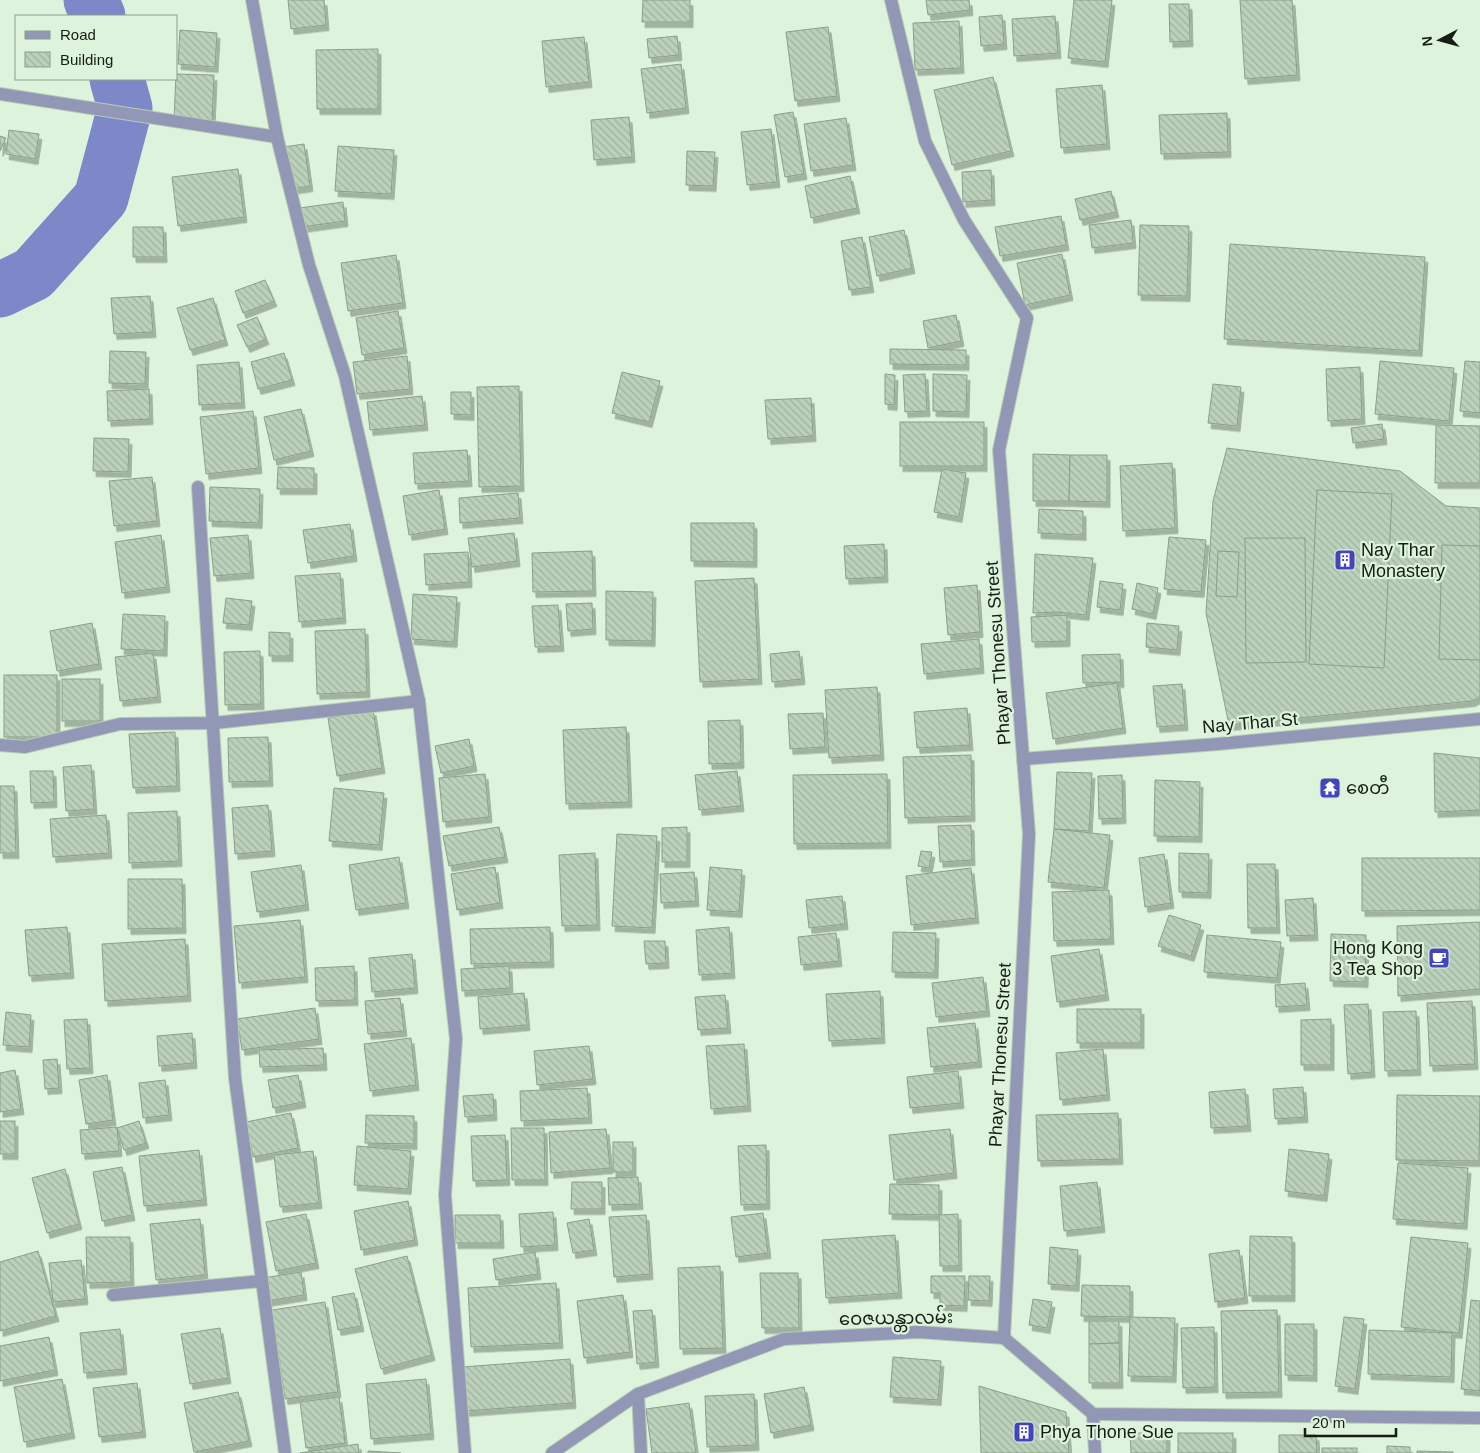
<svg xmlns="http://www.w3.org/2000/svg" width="1480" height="1453" viewBox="0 0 1480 1453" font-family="Helvetica,'Noto Sans Myanmar',sans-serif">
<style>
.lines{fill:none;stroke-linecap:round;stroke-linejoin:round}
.river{stroke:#7d88c8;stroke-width:55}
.building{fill:url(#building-back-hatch);stroke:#8a9f89;filter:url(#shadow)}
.minor-casing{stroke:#b9ccb7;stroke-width:14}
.minor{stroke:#9197b4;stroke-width:12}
.labels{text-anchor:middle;stroke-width:4.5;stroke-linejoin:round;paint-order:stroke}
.poi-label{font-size:18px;fill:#151d15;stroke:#ddf3db;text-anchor:start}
.street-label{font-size:18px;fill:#151d15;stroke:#ddf3db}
</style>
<defs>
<pattern id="building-back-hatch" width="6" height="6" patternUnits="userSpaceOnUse" patternTransform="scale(1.25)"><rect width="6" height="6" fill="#bbd1ba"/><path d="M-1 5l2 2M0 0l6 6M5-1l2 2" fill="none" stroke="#a0b39f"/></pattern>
<filter id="shadow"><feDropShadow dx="3" dy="5.5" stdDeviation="0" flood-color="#0004"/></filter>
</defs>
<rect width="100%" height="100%" fill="#ddf3db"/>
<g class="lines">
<g class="river">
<polyline points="91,0 98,16"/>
<polyline points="0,290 33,274 101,198 125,108 117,79"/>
</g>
</g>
<g class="building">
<polygon points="288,0 324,0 326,25 291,29"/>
<polygon points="643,0 690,0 690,22 642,22"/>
<polygon points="926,0 969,0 970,10 928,15"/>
<polygon points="1074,0 1112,0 1105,62 1068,58"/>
<polygon points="1240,0 1292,0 1297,75 1245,79"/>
<polygon points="1169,4 1189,4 1190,41 1170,42"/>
<polygon points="1002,15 1004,44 981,46 979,17"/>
<polygon points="1055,16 1058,53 1014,56 1012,19"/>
<polygon points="959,21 961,68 915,70 913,23"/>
<polygon points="828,27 837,96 795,101 786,32"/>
<polygon points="180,30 217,33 215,67 178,64"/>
<polygon points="677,36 679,55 649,58 647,39"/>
<polygon points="584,37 589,82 546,87 542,41"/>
<polygon points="378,49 378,109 317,109 316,50"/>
<polygon points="681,64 686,108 647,113 641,69"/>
<polygon points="176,74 214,75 212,122 174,121"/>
<polygon points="993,77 1011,151 952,165 934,90"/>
<polygon points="1102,85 1107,144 1061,148 1056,89"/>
<polygon points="793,112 804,174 785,177 774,115"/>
<polygon points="1227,113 1228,152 1161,154 1159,115"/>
<polygon points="629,117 632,157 594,160 591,120"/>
<polygon points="846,118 853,165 811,171 804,124"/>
<polygon points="771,129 777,182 747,185 741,132"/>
<polygon points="9,130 39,134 35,159 6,154"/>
<polygon points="0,136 6,138 0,151"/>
<polygon points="304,144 310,186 284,190 277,148"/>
<polygon points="338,146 394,150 391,194 335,191"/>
<polygon points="687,151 715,152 713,186 686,185"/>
<polygon points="238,169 244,217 178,226 172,177"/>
<polygon points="991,170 992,200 963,202 962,172"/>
<polygon points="850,176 857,208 811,218 805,186"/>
<polygon points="1111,191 1116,212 1080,220 1075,199"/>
<polygon points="343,202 345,221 295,228 292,209"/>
<polygon points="1061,216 1066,245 1000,256 995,227"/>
<polygon points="1131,220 1133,243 1092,248 1089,225"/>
<polygon points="1140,225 1189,226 1187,296 1138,295"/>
<polygon points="133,227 163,227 164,257 133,257"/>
<polygon points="904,230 912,268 877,276 869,237"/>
<polygon points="862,237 871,287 849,290 841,241"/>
<polygon points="1230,244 1425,257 1419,351 1224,339"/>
<polygon points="1062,254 1070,295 1025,305 1017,263"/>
<polygon points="396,255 403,303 348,311 341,263"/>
<polygon points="265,280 274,301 243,313 235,291"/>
<polygon points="150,296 153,332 114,334 111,298"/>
<polygon points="213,298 225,340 190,350 177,308"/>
<polygon points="398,311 404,348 362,355 356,318"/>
<polygon points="956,315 961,341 928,348 923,321"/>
<polygon points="257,317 266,339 247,347 237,325"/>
<polygon points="890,349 966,350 966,365 890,364"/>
<polygon points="110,351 146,352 145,384 109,383"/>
<polygon points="284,353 292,380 258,389 251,362"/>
<polygon points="407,356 410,389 357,394 353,362"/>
<polygon points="1380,361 1454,368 1449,421 1375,414"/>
<polygon points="1465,361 1480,362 1480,413 1460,411"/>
<polygon points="239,362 242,403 199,405 197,365"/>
<polygon points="1360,367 1362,419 1328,421 1326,369"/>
<polygon points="622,372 660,381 649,422 612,413"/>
<polygon points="885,374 895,375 894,405 885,404"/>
<polygon points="925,374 927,411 905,412 903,375"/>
<polygon points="933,374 967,375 966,412 933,411"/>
<polygon points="1213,384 1241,387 1237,426 1208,423"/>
<polygon points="519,386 521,486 479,487 477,387"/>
<polygon points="149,389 150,419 108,421 107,391"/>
<polygon points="451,392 471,392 471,415 451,414"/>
<polygon points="422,396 425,425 370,430 367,402"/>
<polygon points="811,398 813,436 768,439 765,400"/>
<polygon points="301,409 311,451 274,460 264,417"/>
<polygon points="253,411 259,468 206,474 200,417"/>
<rect x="900" y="422" width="84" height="44"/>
<polygon points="1382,424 1384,439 1353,443 1351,428"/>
<polygon points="1436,425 1480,426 1480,483 1435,483"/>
<polygon points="94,438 129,439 128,472 93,471"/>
<polygon points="1227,448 1400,471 1446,506 1480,508 1480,697 1472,701 1229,725 1206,613 1213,501"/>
<polygon points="467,450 469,481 415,484 413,453"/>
<polygon points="1033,454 1070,455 1069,501 1033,501"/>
<polygon points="1070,455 1107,455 1107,502 1069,501"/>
<polygon points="1172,463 1175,528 1123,531 1120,466"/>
<polygon points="278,467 314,468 314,489 277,489"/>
<polygon points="942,469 966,473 959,517 934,512"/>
<polygon points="152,477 157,521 114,526 109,481"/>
<polygon points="210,487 260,489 259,523 209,521"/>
<polygon points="439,490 445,529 409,535 403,496"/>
<polygon points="1317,490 1392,494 1384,668 1309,664"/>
<polygon points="518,493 520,518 460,523 459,498"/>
<polygon points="1039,509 1083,511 1083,535 1038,533"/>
<polygon points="691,523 754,523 754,562 691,561"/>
<polygon points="350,524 354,556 308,563 303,530"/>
<polygon points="514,533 517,561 472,567 468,538"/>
<polygon points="161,535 167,587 122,593 115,542"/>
<polygon points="248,535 251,573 214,576 210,538"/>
<polygon points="1169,537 1206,540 1201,592 1164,589"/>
<polygon points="1245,538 1305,538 1306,662 1246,663"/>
<polygon points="884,544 885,577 846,579 844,546"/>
<polygon points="1442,545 1480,546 1480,660 1439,659"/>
<polygon points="592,551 593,591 533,592 532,553"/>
<polygon points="1218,551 1239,552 1237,597 1216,596"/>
<polygon points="468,552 469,582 426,585 424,554"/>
<polygon points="1035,554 1093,558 1086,615 1057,612 1033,613"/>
<polygon points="340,573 343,618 299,622 295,576"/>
<polygon points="754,578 759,679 700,682 695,581"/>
<polygon points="1100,581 1123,584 1120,610 1097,607"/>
<polygon points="1137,583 1158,588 1153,614 1132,609"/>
<polygon points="977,585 980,632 948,635 944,588"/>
<polygon points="606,591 653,592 652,641 606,640"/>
<polygon points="413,594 457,597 454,642 411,639"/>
<polygon points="226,598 252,601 249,625 223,623"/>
<polygon points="592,603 593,629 568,631 566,604"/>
<polygon points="558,605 561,646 535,647 532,606"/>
<polygon points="123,614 165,616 164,651 121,649"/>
<polygon points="1067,615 1067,641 1032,642 1031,617"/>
<polygon points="92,623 99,664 57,671 50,631"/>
<polygon points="1147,623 1179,626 1177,650 1146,647"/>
<polygon points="365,629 367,692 317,694 315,631"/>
<polygon points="269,632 290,633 290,656 269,656"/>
<polygon points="979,639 981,668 924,674 921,644"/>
<polygon points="260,651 261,704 225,705 224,652"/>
<polygon points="799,651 802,679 772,682 770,654"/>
<polygon points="153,653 158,697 120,701 115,657"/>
<polygon points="1120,654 1121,682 1083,683 1082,655"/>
<rect x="4" y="675" width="53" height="62"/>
<rect x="62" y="679" width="38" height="42"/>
<polygon points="1117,683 1123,728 1053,739 1046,693"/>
<polygon points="1182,684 1185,725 1157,727 1153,686"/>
<polygon points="877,687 881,755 829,758 825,690"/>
<polygon points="967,708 970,745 917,748 914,712"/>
<polygon points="373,710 382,768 337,776 328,718"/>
<polygon points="823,713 825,747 790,749 788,714"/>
<polygon points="740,720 741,763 709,764 708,721"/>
<polygon points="626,727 629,802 566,804 563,730"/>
<polygon points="175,732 177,786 133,788 129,734"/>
<polygon points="268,737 270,781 229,782 228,738"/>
<polygon points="469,739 474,766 441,773 435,746"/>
<polygon points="1434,753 1480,758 1480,810 1435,812"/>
<polygon points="971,755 972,816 905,818 903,757"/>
<polygon points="91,765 94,809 66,811 63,767"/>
<polygon points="30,771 53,771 54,802 31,803"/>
<polygon points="737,771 741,806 699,810 695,775"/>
<polygon points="1057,772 1092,773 1089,831 1054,829"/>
<polygon points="485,774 489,817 443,822 439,778"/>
<polygon points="887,774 888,843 794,844 793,775"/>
<polygon points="1122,775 1123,818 1099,819 1098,776"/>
<polygon points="1155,780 1200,782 1199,837 1154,836"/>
<polygon points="0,786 14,786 16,853 0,853"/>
<polygon points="334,788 384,793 379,845 329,841"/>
<polygon points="268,805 272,851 235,854 232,808"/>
<polygon points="177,811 179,861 129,863 128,813"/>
<polygon points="106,815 109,853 53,857 50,819"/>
<polygon points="971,825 972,860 940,862 938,826"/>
<polygon points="499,827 505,857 449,866 443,836"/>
<polygon points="687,827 687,862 662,862 662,828"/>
<polygon points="1054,829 1110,835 1104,888 1048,882"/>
<polygon points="617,834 657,836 652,928 612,926"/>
<polygon points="921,851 932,852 929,868 918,866"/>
<polygon points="595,853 597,925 562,926 559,855"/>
<polygon points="1179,853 1209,854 1208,893 1179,892"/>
<polygon points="1164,854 1171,903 1145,907 1139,858"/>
<polygon points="399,857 406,903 356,910 349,865"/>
<polygon points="1362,858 1480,858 1480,910 1362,911"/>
<polygon points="1247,864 1275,864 1277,928 1248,928"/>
<polygon points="301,865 306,905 257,912 251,872"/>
<polygon points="495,867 500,903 457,910 451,874"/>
<polygon points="710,867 742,870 739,912 707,910"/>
<polygon points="971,868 976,918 911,925 906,876"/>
<polygon points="694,872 696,901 661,903 660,874"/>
<polygon points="128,879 182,879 183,928 128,929"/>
<polygon points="1109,890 1111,939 1054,941 1052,892"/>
<polygon points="842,896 845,924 809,928 806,900"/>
<polygon points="1313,898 1315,935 1287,936 1285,900"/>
<polygon points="1169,915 1201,925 1191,956 1158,946"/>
<polygon points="300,920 305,977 239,983 234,926"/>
<polygon points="1480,922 1480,989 1398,996 1397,926"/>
<polygon points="67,927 71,973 29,976 25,930"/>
<polygon points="550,927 551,962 471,964 470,929"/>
<polygon points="729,927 732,973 699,975 696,930"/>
<polygon points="893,932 936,933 935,973 892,972"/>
<polygon points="836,933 839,961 801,965 798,937"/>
<polygon points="1331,934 1366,935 1365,982 1330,981"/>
<polygon points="1207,935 1281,942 1277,978 1204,972"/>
<polygon points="185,939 188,996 105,1001 102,944"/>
<polygon points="644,941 665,941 666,963 646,964"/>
<polygon points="1099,949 1106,995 1057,1002 1051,956"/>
<polygon points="412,954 415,988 372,992 369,958"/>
<polygon points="354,966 355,1000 316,1001 315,968"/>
<polygon points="509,966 510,988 462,991 461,969"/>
<polygon points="983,977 987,1011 936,1017 932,983"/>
<polygon points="1305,983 1307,1005 1276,1007 1275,985"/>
<polygon points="880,991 882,1038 829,1041 826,994"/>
<polygon points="524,993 527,1025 480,1029 478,997"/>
<polygon points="725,995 728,1028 698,1030 695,997"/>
<polygon points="400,998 404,1031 368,1034 365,1001"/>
<polygon points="1472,1001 1475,1064 1430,1066 1427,1003"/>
<polygon points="1368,1004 1372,1072 1348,1074 1344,1005"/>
<polygon points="315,1008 319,1039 242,1050 237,1019"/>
<rect x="1077" y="1009" width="64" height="34"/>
<polygon points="1416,1011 1418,1070 1385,1071 1383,1012"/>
<polygon points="6,1012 31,1015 29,1047 3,1045"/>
<polygon points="87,1019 90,1068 67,1069 64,1020"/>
<polygon points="1331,1019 1331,1065 1301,1065 1301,1020"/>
<polygon points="975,1023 979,1062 931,1067 927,1028"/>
<polygon points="192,1033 194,1063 159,1066 157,1036"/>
<polygon points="411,1038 416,1085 370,1091 364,1044"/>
<polygon points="744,1044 748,1106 711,1109 706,1046"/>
<polygon points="589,1046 593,1079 537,1085 534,1051"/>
<polygon points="323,1048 324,1065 260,1067 259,1050"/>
<polygon points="1103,1049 1107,1095 1060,1100 1056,1053"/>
<polygon points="57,1059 59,1088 45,1089 43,1060"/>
<polygon points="15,1070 21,1109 0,1112 0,1073"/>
<polygon points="958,1071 961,1103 910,1108 907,1077"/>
<polygon points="107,1075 113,1120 86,1124 79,1080"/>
<polygon points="298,1075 303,1102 273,1108 268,1080"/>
<polygon points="165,1080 169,1115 143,1118 139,1083"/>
<polygon points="1303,1087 1305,1117 1275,1119 1273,1089"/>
<polygon points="587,1088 589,1118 521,1121 520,1091"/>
<polygon points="1245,1089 1248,1126 1211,1128 1209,1092"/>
<polygon points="493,1094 494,1115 465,1117 463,1096"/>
<polygon points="1397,1095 1480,1096 1479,1161 1396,1160"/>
<polygon points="291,1113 298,1148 253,1157 246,1122"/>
<polygon points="1118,1113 1120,1159 1038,1161 1036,1115"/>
<polygon points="366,1115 414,1116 414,1144 365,1143"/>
<rect x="0" y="1121" width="15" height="33"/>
<polygon points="139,1121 146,1143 124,1150 117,1128"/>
<polygon points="117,1127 119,1151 82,1154 80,1130"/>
<polygon points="511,1128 544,1128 545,1180 512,1180"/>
<polygon points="606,1129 610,1168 551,1173 549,1132"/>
<polygon points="950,1129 954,1173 894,1180 889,1135"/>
<polygon points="505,1135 507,1180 473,1181 471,1136"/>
<rect x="613" y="1142" width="20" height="30"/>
<polygon points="766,1145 767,1204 741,1205 738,1146"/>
<polygon points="357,1146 411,1151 408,1189 354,1185"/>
<polygon points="1289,1149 1329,1154 1324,1196 1285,1191"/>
<polygon points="199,1150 204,1200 144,1206 139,1156"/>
<polygon points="313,1151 319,1203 280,1207 274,1155"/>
<polygon points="1398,1163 1468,1168 1464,1224 1393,1219"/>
<polygon points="122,1167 132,1215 102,1221 93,1172"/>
<polygon points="65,1169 79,1224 47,1233 32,1178"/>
<polygon points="638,1177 640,1204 609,1205 608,1178"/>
<polygon points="572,1182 602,1182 602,1209 571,1209"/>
<polygon points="1097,1182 1102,1227 1064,1231 1060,1186"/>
<polygon points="890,1184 939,1185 939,1215 889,1214"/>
<polygon points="408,1201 415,1240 361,1250 354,1211"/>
<polygon points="553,1212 555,1245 521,1247 519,1214"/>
<polygon points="763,1213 768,1253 736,1257 731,1217"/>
<polygon points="306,1214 316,1263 276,1271 266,1222"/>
<polygon points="958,1214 959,1266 940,1266 939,1215"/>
<polygon points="455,1215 500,1215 501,1243 455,1243"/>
<polygon points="646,1215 650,1274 614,1277 609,1217"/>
<polygon points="200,1219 205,1275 156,1280 150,1224"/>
<polygon points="589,1219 594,1250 573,1253 567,1223"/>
<polygon points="895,1235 899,1293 826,1298 822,1240"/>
<polygon points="1250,1236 1292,1237 1292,1296 1249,1296"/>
<polygon points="86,1237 130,1237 131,1282 87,1283"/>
<polygon points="1411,1237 1468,1243 1459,1333 1401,1327"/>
<polygon points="1050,1247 1078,1250 1076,1286 1048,1284"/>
<polygon points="1239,1250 1245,1298 1215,1302 1209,1254"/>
<polygon points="38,1251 56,1316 0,1331 0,1262"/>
<polygon points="535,1252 538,1274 496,1280 493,1259"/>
<polygon points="407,1256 432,1355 381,1369 355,1269"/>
<polygon points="81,1260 85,1299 53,1302 49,1263"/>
<polygon points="720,1266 723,1348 680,1349 678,1268"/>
<polygon points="301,1272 304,1295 267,1301 263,1278"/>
<polygon points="760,1273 798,1273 799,1328 762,1328"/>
<polygon points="931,1276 965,1276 964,1306 940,1305 940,1293 931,1293"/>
<polygon points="969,1276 990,1276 989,1301 968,1300"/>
<polygon points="556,1283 560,1343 471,1347 468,1288"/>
<polygon points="1082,1285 1130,1286 1130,1317 1081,1316"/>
<polygon points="354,1293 361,1326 338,1330 332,1297"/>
<polygon points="623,1295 630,1352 584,1358 577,1301"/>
<polygon points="1033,1299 1052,1302 1047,1328 1029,1325"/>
<polygon points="1471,1300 1480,1301 1480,1391 1461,1389"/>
<polygon points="325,1302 338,1392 285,1399 272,1310"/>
<polygon points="652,1310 656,1362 637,1364 633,1311"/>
<polygon points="1277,1310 1279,1392 1223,1393 1221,1311"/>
<polygon points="1130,1317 1175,1318 1173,1377 1128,1376"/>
<polygon points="1344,1317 1364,1319 1355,1389 1335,1386"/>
<polygon points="1089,1321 1119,1321 1119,1343 1089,1344"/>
<polygon points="1285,1324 1314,1324 1314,1376 1285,1375"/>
<polygon points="1214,1327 1215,1387 1183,1388 1181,1328"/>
<polygon points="220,1328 228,1378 190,1384 181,1334"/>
<polygon points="120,1329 124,1369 84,1373 80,1333"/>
<polygon points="1369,1330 1452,1333 1451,1377 1368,1374"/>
<polygon points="49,1337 55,1370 0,1381 0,1346"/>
<polygon points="1119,1343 1120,1383 1089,1383 1089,1344"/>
<polygon points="893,1357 941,1361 938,1400 890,1397"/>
<polygon points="570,1359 573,1403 465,1411 462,1367"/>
<polygon points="62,1379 72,1433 24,1442 14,1387"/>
<polygon points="426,1379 431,1434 371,1439 366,1384"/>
<polygon points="137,1383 143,1432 99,1437 93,1388"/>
<polygon points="979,1386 1066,1412 1069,1453 981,1453"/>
<polygon points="804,1387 811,1425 771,1433 764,1394"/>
<polygon points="238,1392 249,1441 194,1452 184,1403"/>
<polygon points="754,1394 756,1445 707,1447 705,1396"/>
<polygon points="339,1397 345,1443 306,1448 300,1402"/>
<polygon points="689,1403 696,1453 652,1453 646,1409"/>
<polygon points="1130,1433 1167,1433 1167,1453 1131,1453"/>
<rect x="1178" y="1433" width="55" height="20"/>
<polygon points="1279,1435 1316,1435 1317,1453 1279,1453"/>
<polygon points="358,1444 359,1453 300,1453"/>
<polygon points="1387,1446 1410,1447 1410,1453 1387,1453"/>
<rect x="1322" y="1448" width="35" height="5"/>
<polygon points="368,1451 401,1453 368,1453"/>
<polygon points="1417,1451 1453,1452 1453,1453 1417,1453"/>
</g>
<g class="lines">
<g class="minor-casing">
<g id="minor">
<polyline points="252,0 277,137 309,265 345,376 419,701 456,1039 445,1195 465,1453"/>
<polyline points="891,0 925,141 964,220 1027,318 999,450 1029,834 1004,1338"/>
<polyline points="0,94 277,137"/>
<polyline points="198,487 235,1078 285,1453"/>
<polyline points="0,745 25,747 120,724 214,723 419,701"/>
<polyline points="1023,759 1218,744 1480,719"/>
<polyline points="113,1295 262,1281"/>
<polyline points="638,1394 641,1453"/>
<polyline points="1093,1414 1095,1453"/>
<polyline points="552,1453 638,1394 784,1339 919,1332 1004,1338 1093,1414 1480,1418"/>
</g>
</g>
<use href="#minor" class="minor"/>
</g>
<defs>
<g id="building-square" transform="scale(1.125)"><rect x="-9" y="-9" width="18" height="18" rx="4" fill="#4445bb" stroke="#ddf3db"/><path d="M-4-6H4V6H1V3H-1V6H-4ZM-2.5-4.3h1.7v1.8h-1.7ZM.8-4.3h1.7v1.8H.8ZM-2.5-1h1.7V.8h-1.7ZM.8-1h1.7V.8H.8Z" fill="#fff"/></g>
<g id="temple-square" transform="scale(1.125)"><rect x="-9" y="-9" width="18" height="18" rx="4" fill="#4445bb" stroke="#ddf3db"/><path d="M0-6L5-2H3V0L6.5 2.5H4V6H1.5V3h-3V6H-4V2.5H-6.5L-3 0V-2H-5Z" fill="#fff"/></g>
<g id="cafe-square" transform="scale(1.125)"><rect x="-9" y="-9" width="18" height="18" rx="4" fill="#4445bb" stroke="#ddf3db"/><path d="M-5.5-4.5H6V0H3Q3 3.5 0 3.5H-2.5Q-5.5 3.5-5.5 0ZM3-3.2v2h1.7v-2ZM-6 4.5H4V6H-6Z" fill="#fff"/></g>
</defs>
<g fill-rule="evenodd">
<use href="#building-square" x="1345" y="560"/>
<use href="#temple-square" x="1330" y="788"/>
<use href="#cafe-square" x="1439" y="958"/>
<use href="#building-square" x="1024" y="1432"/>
</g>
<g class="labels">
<g class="poi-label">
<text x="1361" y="556">Nay Thar<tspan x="1361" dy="21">Monastery</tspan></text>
<text x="1346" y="794">စေတီ</text>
<text x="1423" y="954" text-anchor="end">Hong Kong<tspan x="1423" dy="21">3 Tea Shop</tspan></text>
<text x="1040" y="1438">Phya Thone Sue</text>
</g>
<g class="street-label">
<text transform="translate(998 653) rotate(-94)" y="6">Phayar Thonesu Street</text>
<text transform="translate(1250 723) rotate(-5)" y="6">Nay Thar St</text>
<text transform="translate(1000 1055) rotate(-87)" y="6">Phayar Thonesu Street</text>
<text transform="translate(896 1318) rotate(-1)" y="6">ဝေဇယန္တာလမ်း</text>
</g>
</g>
<rect x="15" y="15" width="162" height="65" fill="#ddf3db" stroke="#8d9d8c"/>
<rect x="25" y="31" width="25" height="8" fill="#9197b4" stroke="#8d9d8c"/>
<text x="60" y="40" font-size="15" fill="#151d15">Road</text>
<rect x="25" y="52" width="25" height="15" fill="url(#building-back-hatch)" stroke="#8d9d8c"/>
<text x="60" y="65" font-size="15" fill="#151d15">Building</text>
<g transform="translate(1440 40) rotate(264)" stroke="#ddf3db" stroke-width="4" paint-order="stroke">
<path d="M0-4L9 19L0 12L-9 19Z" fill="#151d15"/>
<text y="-8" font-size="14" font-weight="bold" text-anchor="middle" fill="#151d15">N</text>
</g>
<path d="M1305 1428v8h91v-8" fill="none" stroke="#151d15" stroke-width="2.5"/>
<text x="1312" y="1428" font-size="15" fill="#151d15" stroke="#ddf3db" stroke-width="4" paint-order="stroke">20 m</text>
</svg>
